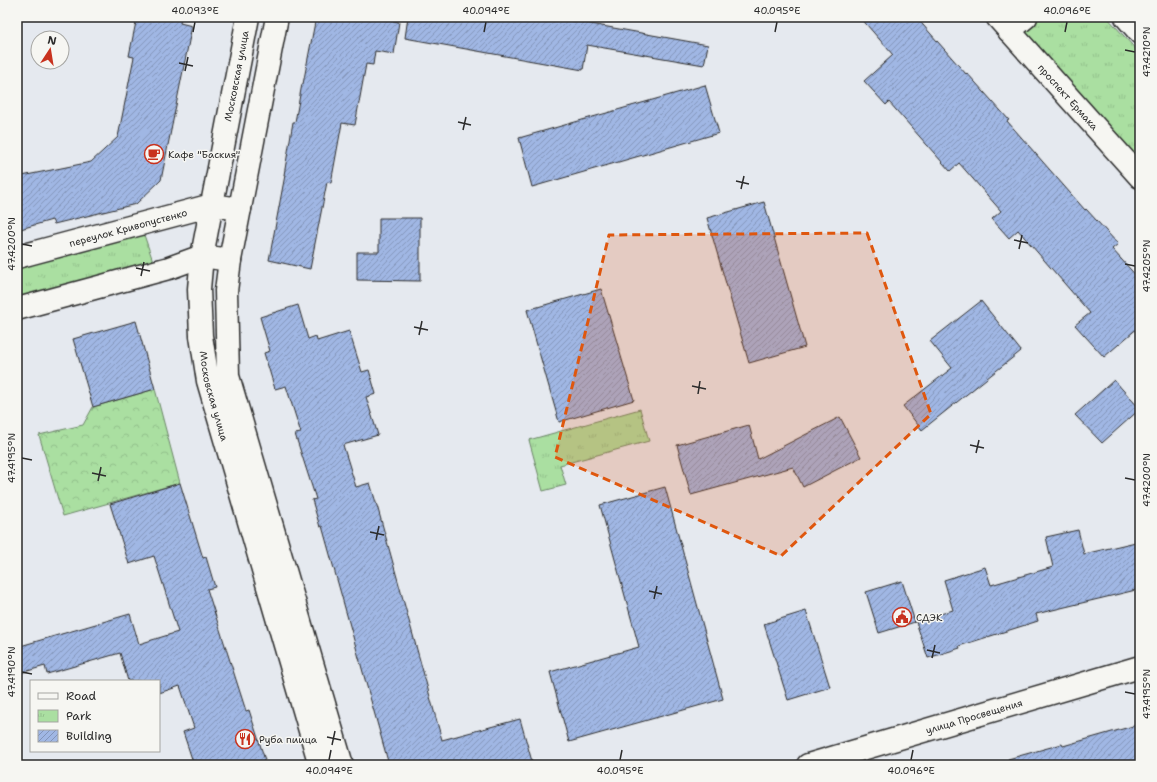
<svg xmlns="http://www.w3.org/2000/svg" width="1157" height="782" viewBox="0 0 1157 782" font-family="'Shantell Sans',sans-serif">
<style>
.forest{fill:url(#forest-crowns);stroke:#6a8566}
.park{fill:url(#park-tufts);stroke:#6a8566}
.building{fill:url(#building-hatch);stroke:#2b2b2b}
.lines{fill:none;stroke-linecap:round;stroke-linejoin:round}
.minor-casing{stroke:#2b2b2b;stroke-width:25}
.tertiary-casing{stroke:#2b2b2b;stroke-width:25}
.secondary-casing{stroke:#2b2b2b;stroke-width:25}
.minor{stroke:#f6f6f2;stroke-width:22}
.tertiary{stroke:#f6f6f2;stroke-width:22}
.secondary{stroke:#f6f6f2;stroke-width:22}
.marked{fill:#df570e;fill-opacity:0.2;stroke:#df570e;stroke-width:3;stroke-dasharray:8 5;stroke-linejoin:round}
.ticks{fill:none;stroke:#2b2b2b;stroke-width:1.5}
.labels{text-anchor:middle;stroke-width:3;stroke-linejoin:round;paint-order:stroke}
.street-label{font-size:10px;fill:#2b2b2b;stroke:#f6f6f2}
.poi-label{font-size:10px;fill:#2b2b2b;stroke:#f6f6f2;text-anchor:start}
.neatline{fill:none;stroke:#2b2b2b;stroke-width:1.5}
.ticks-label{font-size:10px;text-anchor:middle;fill:#2b2b2b}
</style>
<defs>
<pattern id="forest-crowns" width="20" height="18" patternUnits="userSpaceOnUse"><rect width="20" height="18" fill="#aadfa1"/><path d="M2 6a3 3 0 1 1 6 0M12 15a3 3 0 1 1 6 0" fill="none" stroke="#92c08b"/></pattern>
<pattern id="park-tufts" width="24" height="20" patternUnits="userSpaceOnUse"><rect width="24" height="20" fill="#aadfa1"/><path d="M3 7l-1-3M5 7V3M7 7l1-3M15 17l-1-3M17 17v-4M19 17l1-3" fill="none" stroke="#92c08b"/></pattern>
<pattern id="building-hatch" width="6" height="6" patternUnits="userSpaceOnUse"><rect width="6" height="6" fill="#a0b7e4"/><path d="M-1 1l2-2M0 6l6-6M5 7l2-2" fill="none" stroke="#8395b9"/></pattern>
</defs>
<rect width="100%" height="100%" fill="#e5e9ef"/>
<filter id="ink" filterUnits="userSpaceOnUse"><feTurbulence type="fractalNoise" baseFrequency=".025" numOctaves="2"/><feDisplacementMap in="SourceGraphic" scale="8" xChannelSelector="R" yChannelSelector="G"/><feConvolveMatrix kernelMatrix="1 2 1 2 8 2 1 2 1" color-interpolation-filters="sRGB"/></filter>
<g filter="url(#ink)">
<polygon class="forest" points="155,389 180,483 63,516 39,435 83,425 93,407"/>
<g class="park">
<polygon points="1007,17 1107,17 1140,54 1140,166"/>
<polygon points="143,232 154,264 17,300 17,265"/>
<polygon points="640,409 649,441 560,465 566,485 543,491 529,440"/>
</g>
<g class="building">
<polygon points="137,17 181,17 180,23 192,26 161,180 136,204 54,224 52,220 17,230 17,177 91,162 118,137 134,57 129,56"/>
<polygon points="316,17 371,17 399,22 394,54 375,51 373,65 366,64 355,125 342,123 331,183 327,182 310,269 269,260 285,175 284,175 293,122 295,122 302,84 303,84"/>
<polygon points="408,17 552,17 708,45 704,65 587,45 583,70 405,38"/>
<polygon points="860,17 916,17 966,74 967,73 1009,120 1007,121 1085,210 1086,209 1118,244 1112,249 1140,280 1140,326 1104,357 1075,325 1090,313 1018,230 1009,238 992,219 1001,211 959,163 950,171 889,102 886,105 864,81 893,55"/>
<polygon points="705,85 719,133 532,187 519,138"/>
<polygon points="764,202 805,347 749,363 707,218"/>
<polygon points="379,218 420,218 420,281 357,280 357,252 379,252"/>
<polygon points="601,289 634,400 559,422 527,310"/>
<polygon points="981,301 1021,351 922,430 903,406 952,368 930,341"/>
<polygon points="298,305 308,339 316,336 317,341 349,331 362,372 369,370 376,394 366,397 378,435 343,445 356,487 370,483 378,509 442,740 520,719 533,765 389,765 322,526 320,527 312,500 316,499 295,434 301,433 286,386 275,389 264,353 270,351 260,317"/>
<polygon points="136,321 155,389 93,407 73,339"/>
<polygon points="1114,380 1140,409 1102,443 1075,415"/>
<polygon points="840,417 861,457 803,487 793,467 691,495 677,445 749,425 758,459"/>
<polygon points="180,483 203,558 206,557 215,587 207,589 246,711 249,710 265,760 251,765 194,765 183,732 194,728 180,686 159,693 159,681 128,681 120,653 47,674 45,666 17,674 17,647 130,614 139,644 178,632 154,556 129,564 110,504"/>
<polygon points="665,487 723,699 569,742 550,672 639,647 600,505"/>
<polygon points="1078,530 1084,554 1140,541 1140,589 1036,614 1038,621 959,646 960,648 928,658 916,622 953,610 944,580 985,567 991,585 1053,567 1046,537"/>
<polygon points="902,581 915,622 879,633 866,592"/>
<polygon points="806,611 830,687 788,700 764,624"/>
<polygon points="1140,724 1140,765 1009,765 1008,759 1062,744 1063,746"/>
</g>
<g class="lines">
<g class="minor-casing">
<g id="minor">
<polyline points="1009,31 1026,17"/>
<path id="s1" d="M17 257 212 205 240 209"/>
<polyline points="17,309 169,268 202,256 230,260"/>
</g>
</g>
<g class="tertiary-casing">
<g id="tertiary">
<path id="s2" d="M808 765 1140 667"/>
</g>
</g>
<g class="secondary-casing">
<g id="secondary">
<path id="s3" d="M248 17 202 256 199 289 201 336 208 381 320 765"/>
<polyline points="277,17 230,260 226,291 228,376 342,765"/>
<path id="s4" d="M997 17 1140 177"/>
<polyline points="1126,17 1140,33"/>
</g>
</g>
<use href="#minor" class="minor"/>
<use href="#tertiary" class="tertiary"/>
<use href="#secondary" class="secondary"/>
</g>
</g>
<path class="marked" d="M867 233 931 414 781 556 555 457 609 235Z"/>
<path class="ticks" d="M193 32 195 22M484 32 486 22M775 32 777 22M1065 32 1067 22M1125 50 1135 52M179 63 193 66M185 71 188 57M458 122 471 125M463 130 466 117M736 181 749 184M741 189 744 176M1014 240 1028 243M22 244 32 246M1019 249 1022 235M1125 264 1135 266M136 268 150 271M141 276 144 262M414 327 428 330M419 335 422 321M692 386 706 389M698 394 700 381M970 445 984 448M976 453 979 440M22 458 32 460M92 473 106 476M1125 478 1135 480M98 481 101 467M370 532 384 535M376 540 379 526M649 591 662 594M654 599 657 586M927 650 940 653M932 658 935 645M22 672 32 674M1125 692 1135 694M327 737 341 740M332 745 335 731M329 760 331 750M620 760 622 750M911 760 913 750"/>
<defs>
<g id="cafe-ring" transform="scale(1)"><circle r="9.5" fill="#f6f6f2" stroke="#c8321e" stroke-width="1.5"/><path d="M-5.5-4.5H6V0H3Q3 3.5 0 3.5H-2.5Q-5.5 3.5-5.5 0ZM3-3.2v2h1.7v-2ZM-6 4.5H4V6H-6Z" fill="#c8321e"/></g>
<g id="civic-ring" transform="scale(1)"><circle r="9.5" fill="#f6f6f2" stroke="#c8321e" stroke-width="1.5"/><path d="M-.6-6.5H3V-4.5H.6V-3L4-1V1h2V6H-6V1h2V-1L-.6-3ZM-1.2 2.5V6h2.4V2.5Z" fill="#c8321e"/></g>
<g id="restaurant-ring" transform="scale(1)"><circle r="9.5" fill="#f6f6f2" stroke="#c8321e" stroke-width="1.5"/><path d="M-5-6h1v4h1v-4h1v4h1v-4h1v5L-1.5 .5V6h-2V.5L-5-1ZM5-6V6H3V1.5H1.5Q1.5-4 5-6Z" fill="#c8321e"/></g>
</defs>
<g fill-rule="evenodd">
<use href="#cafe-ring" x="154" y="154"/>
<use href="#civic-ring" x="902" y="617"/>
<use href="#restaurant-ring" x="245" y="739"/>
</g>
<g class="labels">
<g class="street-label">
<text transform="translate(236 76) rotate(-79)" y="4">Московская улица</text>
<text dy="4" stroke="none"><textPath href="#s4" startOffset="107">проспект Ермака</textPath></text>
<text dy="4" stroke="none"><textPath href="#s1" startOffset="115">переулок Кривопустенко</textPath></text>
<text dy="4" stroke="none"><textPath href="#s3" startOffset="385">Московская улица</textPath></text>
<text dy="4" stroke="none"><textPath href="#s2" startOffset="173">улица Просвещения</textPath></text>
</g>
<g class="poi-label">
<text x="168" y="158">Кафе "Баския"</text>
<text x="916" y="621">СДЭК</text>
<text x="259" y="743">Руба пиица</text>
</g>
</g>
<rect width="1157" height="782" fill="none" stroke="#f6f6f2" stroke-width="44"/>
<rect x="30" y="680" width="130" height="72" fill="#f6f6f2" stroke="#a5a5a2"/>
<rect x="38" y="693" width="20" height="6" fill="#f6f6f2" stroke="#a5a5a2"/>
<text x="66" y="700" font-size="12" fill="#2b2b2b">Road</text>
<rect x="38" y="710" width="20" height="12" fill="url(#park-tufts)" stroke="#a5a5a2"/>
<text x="66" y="720" font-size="12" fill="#2b2b2b">Park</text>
<rect x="38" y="730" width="20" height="12" fill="url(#building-hatch)" stroke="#a5a5a2"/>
<text x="66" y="740" font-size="12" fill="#2b2b2b">Building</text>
<g transform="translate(50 50) rotate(12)"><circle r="19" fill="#f6f6f2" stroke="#a5a5a2"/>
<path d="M0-3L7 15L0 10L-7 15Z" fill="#c8321e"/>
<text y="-6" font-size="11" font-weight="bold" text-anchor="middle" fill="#2b2b2b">N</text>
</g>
<rect x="22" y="22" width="1113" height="738" class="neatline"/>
<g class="ticks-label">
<text x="195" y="14">40.093°E</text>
<text x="486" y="14">40.094°E</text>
<text x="777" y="14">40.095°E</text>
<text x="1067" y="14">40.096°E</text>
<text transform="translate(1146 52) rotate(-90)" y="4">47.4210°N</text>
<text transform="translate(11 244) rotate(-90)" y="4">47.4200°N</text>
<text transform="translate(1146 266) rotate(-90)" y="4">47.4205°N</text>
<text transform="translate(11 458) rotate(-90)" y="4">47.4195°N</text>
<text transform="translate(1146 480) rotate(-90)" y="4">47.4200°N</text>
<text transform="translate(11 672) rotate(-90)" y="4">47.4190°N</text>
<text transform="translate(1146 694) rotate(-90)" y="4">47.4195°N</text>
<text x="329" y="774">40.094°E</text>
<text x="620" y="774">40.095°E</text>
<text x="911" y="774">40.096°E</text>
</g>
</svg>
